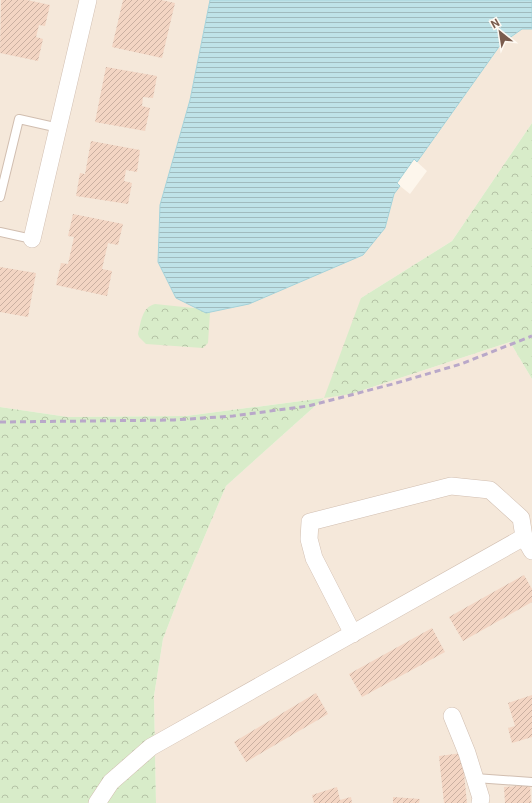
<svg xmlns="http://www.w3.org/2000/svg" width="532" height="803" viewBox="0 0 532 803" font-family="Roboto,sans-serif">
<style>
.residential{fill:#f5e8da}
.forest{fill:url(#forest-crowns)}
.water{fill:url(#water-rules);stroke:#a5d3da}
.building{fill:url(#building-hatch)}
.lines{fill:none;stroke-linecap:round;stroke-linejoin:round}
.lane-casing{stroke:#d1beb0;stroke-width:10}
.street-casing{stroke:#d1beb0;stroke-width:18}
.lane{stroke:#fff;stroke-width:8}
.street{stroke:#fff;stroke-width:17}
.rail{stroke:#b9a8c9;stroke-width:3;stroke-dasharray:6 4;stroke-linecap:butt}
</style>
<defs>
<pattern id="forest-crowns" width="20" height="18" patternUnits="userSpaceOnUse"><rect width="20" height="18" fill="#d8ecc9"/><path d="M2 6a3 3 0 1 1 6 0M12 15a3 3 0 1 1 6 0" fill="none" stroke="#b4c2a5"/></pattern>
<pattern id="water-rules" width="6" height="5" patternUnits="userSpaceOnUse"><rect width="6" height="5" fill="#bfe3e8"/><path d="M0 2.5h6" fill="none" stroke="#a0bbbe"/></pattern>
<pattern id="building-hatch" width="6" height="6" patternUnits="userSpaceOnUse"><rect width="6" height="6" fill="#f3d5c3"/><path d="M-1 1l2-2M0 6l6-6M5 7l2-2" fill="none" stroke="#cab0a1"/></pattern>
</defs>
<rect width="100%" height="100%" fill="#fdf6ec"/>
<polygon class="residential" points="0,0 210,0 190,100 160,205 158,262 176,298 384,228 394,194 400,186 410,194 427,171 417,162 501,44 522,29 532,29 532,123 452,241 361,298 351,394 510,342 532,379 532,803 156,803 154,696 163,639 181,592 226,486 324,398 186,416 68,417 0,407"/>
<g class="forest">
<polygon points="532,123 532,379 510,342 351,394 324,398 226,486 181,592 163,639 154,696 156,803 0,803 0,407 68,417 186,416 324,398 361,298 452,241"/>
<path d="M155 304 203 309 210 313 208 343 203 348 146 344 139 337 138 334C141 322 142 307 155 304Z"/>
</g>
<polygon class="water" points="210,0 532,0 532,29 522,29 501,44 417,162 414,159 397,183 400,186 394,194 385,228 363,255 249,304 206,313 176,298 158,262 160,205 190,100"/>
<g class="building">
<polygon points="1,0 27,0 50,5 45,26 39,25 36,37 43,39 38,61 0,53"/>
<polygon points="123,0 161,0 175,3 162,58 112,47"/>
<polygon points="106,67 157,76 153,98 143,97 142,106 150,108 145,131 95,122"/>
<polygon points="91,141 140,150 137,172 126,170 124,181 132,183 128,204 76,196 80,173 85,174"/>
<polygon points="73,214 123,224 118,245 108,243 102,269 112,271 107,296 56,285 61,263 68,264 74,237 68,236"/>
<polygon points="0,267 36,273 28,317 0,312"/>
<polygon points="524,575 532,589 532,602 463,641 449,617"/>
<polygon points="432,628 445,652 362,697 349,674"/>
<polygon points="316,693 328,714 246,762 234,742"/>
<polygon points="532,695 532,737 512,743 508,728 515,726 508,703"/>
<polygon points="462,753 467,803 444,803 439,756"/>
<polygon points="530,785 531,803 505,803 504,787"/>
<polygon points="337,787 340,800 351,797 352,803 314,803 312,795"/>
<polygon points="393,797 420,799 419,803 393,803"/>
</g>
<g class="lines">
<g class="lane-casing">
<g id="lane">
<polyline points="0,197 19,119 59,128"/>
<polyline points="0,232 32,239"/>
<polyline points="475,778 532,782"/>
</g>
</g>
<g class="street-casing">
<g id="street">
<polyline points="32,239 88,0"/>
<polyline points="524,537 532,551"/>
<polyline points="452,716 467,753 481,798 480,803"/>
<polyline points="97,803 111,782 151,747 524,537 521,518 490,490 451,486 310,522 309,539 314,558 353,634"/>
</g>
</g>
<use href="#lane" class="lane"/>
<use href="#street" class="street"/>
<polyline class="rail" points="0,422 174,420 233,416 308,406 393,384 461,364 532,336"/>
</g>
<g transform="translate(500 32) rotate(330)" stroke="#fffaf3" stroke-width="3" paint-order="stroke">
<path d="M0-3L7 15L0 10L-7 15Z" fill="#7a5c4d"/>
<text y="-6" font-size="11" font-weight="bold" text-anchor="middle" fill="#7a5c4d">N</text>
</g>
</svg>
